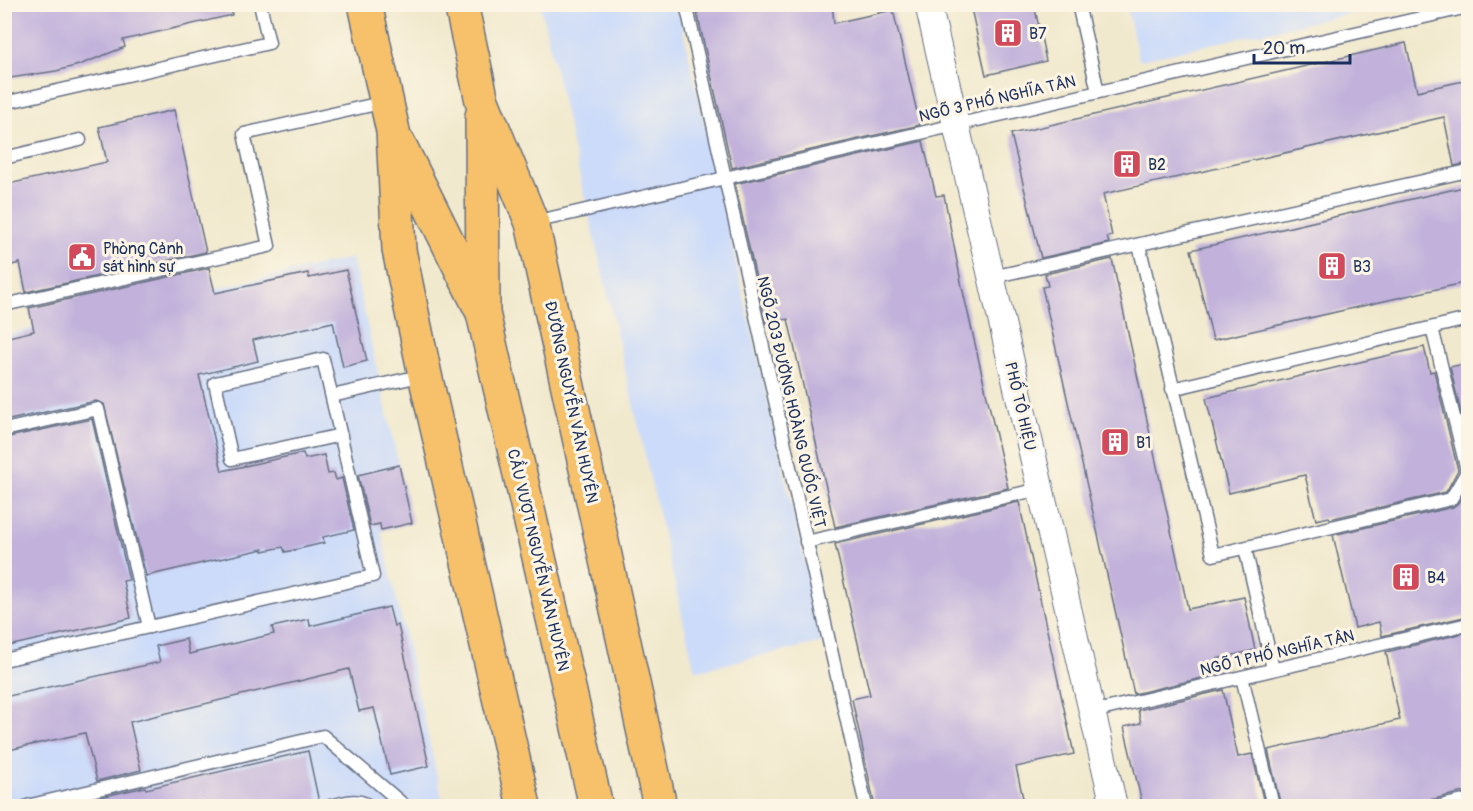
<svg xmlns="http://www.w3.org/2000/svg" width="1473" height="811" viewBox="0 0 1473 811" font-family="Pangolin,sans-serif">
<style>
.built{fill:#ccdbf9}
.building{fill:#c1b1db}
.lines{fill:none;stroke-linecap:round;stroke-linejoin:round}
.service-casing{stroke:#667085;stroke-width:15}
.minor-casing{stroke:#667085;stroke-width:28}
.primary-casing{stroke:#667085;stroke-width:36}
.service{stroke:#fff;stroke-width:12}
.minor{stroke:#fff;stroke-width:26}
.primary{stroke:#f6c16b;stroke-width:33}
.labels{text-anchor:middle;stroke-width:6;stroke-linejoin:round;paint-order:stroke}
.poi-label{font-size:16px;fill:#1b2f5e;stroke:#fcf5e5;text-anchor:start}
.street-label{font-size:16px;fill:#1b2f5e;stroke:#fcf5e5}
</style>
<rect width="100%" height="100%" fill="#fcf5e5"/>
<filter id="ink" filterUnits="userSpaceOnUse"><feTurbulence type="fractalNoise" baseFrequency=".0167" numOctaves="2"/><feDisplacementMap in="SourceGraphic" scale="12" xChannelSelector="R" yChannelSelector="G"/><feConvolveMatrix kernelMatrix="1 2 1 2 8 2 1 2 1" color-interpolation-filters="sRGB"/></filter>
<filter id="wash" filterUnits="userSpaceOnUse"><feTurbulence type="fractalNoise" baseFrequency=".008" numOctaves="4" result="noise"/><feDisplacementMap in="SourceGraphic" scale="24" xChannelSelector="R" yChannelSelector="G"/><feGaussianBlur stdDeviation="1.35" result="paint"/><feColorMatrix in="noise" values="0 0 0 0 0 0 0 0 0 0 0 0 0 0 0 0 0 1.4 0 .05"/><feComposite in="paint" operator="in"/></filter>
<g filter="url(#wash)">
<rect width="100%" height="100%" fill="#f1e9cd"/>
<g class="built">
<polygon points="1126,4 1388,4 1388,5 1139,60"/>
<polygon points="540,5 677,5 823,642 695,671"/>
<polygon points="352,258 412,523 381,531 444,806 5,806 4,335"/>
</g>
<g id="blocks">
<g class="building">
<polygon points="4,4 231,4 232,15 123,40 125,47 79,65 56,71 4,79"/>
<polygon points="695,4 832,4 834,23 893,10 920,125 732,168"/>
<polygon points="970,4 1034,4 1046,61 986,75"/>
<polygon points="1406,43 1417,91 1468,80 1468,163 1454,166 1444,117 1103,194 1112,236 1107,237 1109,243 1041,258 1011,134"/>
<polygon points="174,110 206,252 26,292 20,263 4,267 4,185 107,162 99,127"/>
<polygon points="923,141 936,196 944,195 962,287 1008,488 835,527 788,319 766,323 735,184"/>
<polygon points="1468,186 1468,282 1213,340 1191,250"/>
<polygon points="1112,259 1188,609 1244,597 1255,650 1216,659 1219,674 1134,694 1042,287 1048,286 1045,274"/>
<polygon points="209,268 215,293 308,273 309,278 346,270 367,361 343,367 333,322 253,340 258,361 199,375 222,471 303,453 305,459 324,455 328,474 334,473 336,480 342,478 354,530 323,537 324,543 285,552 283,547 263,551 263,549 146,576 104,404 96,401 4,421 4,338 34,331 29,308"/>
<polygon points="1424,347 1430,372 1434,371 1458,470 1446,492 1330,519 1329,517 1316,520 1305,475 1229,493 1206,398"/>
<polygon points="1468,363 1468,442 1450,367"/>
<polygon points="92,419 129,580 123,581 131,618 4,647 4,438"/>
<polygon points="399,465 412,523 381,530 380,524 370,526 358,475"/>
<polygon points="1468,485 1468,616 1382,636 1379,622 1355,628 1333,535 1453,507 1458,503"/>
<polygon points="1019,502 1074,754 1016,767 1025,807 875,807 852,699 870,695 835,544"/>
<polygon points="389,607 394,626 398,625 429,766 390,775 374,708 359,711 349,669 130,722 141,770 97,781 85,733 4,751 4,697 160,662 156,646 186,639 189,654 274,634 272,627 309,619 310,626"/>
<polygon points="1468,632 1468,791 1400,807 1281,807 1268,750 1400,720 1386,652"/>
<polygon points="1223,690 1238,757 1252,754 1265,807 1143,807 1124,727 1141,723 1138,710"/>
<polygon points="308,751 320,807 103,807 101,797 145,787 146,789"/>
</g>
</g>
</g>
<g filter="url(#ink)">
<use href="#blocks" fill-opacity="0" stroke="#667085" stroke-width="1.5"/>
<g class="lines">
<g class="service-casing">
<g id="service">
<polyline points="686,4 866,806"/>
<polyline points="1078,4 1098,92"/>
<polyline points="4,103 269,43 260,4"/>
<polyline points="4,158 80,140"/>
<polyline points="534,222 1468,7"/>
<polyline points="1139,245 1213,555 1451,499 1468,470"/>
<polyline points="992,277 1468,171"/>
<polyline points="4,305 269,246 244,134 385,102"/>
<polyline points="1432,328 1467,470"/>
<polyline points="1172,389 1468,319"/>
<polyline points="332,396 424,375"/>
<polyline points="4,430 98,409 149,627"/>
<polyline points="806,542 1040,489"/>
<polyline points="1245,548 1273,669"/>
<polyline points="4,660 373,576 323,359 215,383 232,459 341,435"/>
<polyline points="1242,677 1273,806"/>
<polyline points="1092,712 1468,624"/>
<polyline points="27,806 323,736 405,806"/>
<path d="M330 806C344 803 357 797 369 806"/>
<polyline points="1440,806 1468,800"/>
</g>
</g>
<g class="minor-casing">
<polyline id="minor" points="928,4 1114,806"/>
</g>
<g class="primary-casing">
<g id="primary">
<polyline points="365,4 393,131 399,250 425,375 524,806"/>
<polyline points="461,4 482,101 532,223 660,806"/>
<polyline points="482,116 483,313 596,806"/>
<polyline points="399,144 480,307"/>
</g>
</g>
<use href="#service" class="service"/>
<use href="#minor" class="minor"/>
<use href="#primary" class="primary"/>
</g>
</g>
<defs>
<g id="building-square" transform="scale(1.5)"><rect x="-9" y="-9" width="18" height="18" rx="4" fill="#d1495b" stroke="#fcf5e5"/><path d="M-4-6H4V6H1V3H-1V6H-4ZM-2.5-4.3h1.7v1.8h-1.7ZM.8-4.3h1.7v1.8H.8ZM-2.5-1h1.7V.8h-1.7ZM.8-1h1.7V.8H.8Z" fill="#fff"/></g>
<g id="civic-square" transform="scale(1.5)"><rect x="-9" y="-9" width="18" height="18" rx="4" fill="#d1495b" stroke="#fcf5e5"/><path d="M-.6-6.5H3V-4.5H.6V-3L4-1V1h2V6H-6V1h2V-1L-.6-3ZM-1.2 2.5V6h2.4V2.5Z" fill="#fff"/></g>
</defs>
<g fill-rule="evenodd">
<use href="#building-square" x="1008" y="33"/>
<use href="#building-square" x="1127" y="164"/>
<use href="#civic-square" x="82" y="257"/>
<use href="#building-square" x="1332" y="266"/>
<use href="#building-square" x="1115" y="442"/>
<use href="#building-square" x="1406" y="577"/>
</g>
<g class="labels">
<g class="poi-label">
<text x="1029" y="39">B7</text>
<text x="1148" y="170">B2</text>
<text x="103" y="254">Phòng Cảnh<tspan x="103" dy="18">sát hình sự</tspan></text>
<text x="1353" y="272">B3</text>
<text x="1136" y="448">B1</text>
<text x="1427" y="583">B4</text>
</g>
<g class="street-label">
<text transform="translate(997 98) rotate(-13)" y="6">NGÕ 3 PHỐ NGHĨA TÂN</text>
<text transform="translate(572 402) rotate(78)" y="6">ĐƯỜNG NGUYỄN VĂN HUYÊN</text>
<text transform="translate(792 402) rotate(77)" y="6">NGÕ 203 ĐƯỜNG HOÀNG QUỐC VIỆT</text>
<text transform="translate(1021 406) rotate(77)" y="6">PHỐ TÔ HIỆU</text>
<text transform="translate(539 560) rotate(77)" y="6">CẦU VƯỢT NGUYỄN VĂN HUYÊN</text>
<text transform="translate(1277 652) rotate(-13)" y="6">NGÕ 1 PHỐ NGHĨA TÂN</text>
</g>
</g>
<rect width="1473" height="811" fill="none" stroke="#fcf5e5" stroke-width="24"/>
<path d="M1254 54v9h96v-9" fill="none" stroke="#1b2f5e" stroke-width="3"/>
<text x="1263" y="54" font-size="18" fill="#1b2f5e" stroke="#fcf5e5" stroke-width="4.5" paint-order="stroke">20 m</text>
</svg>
